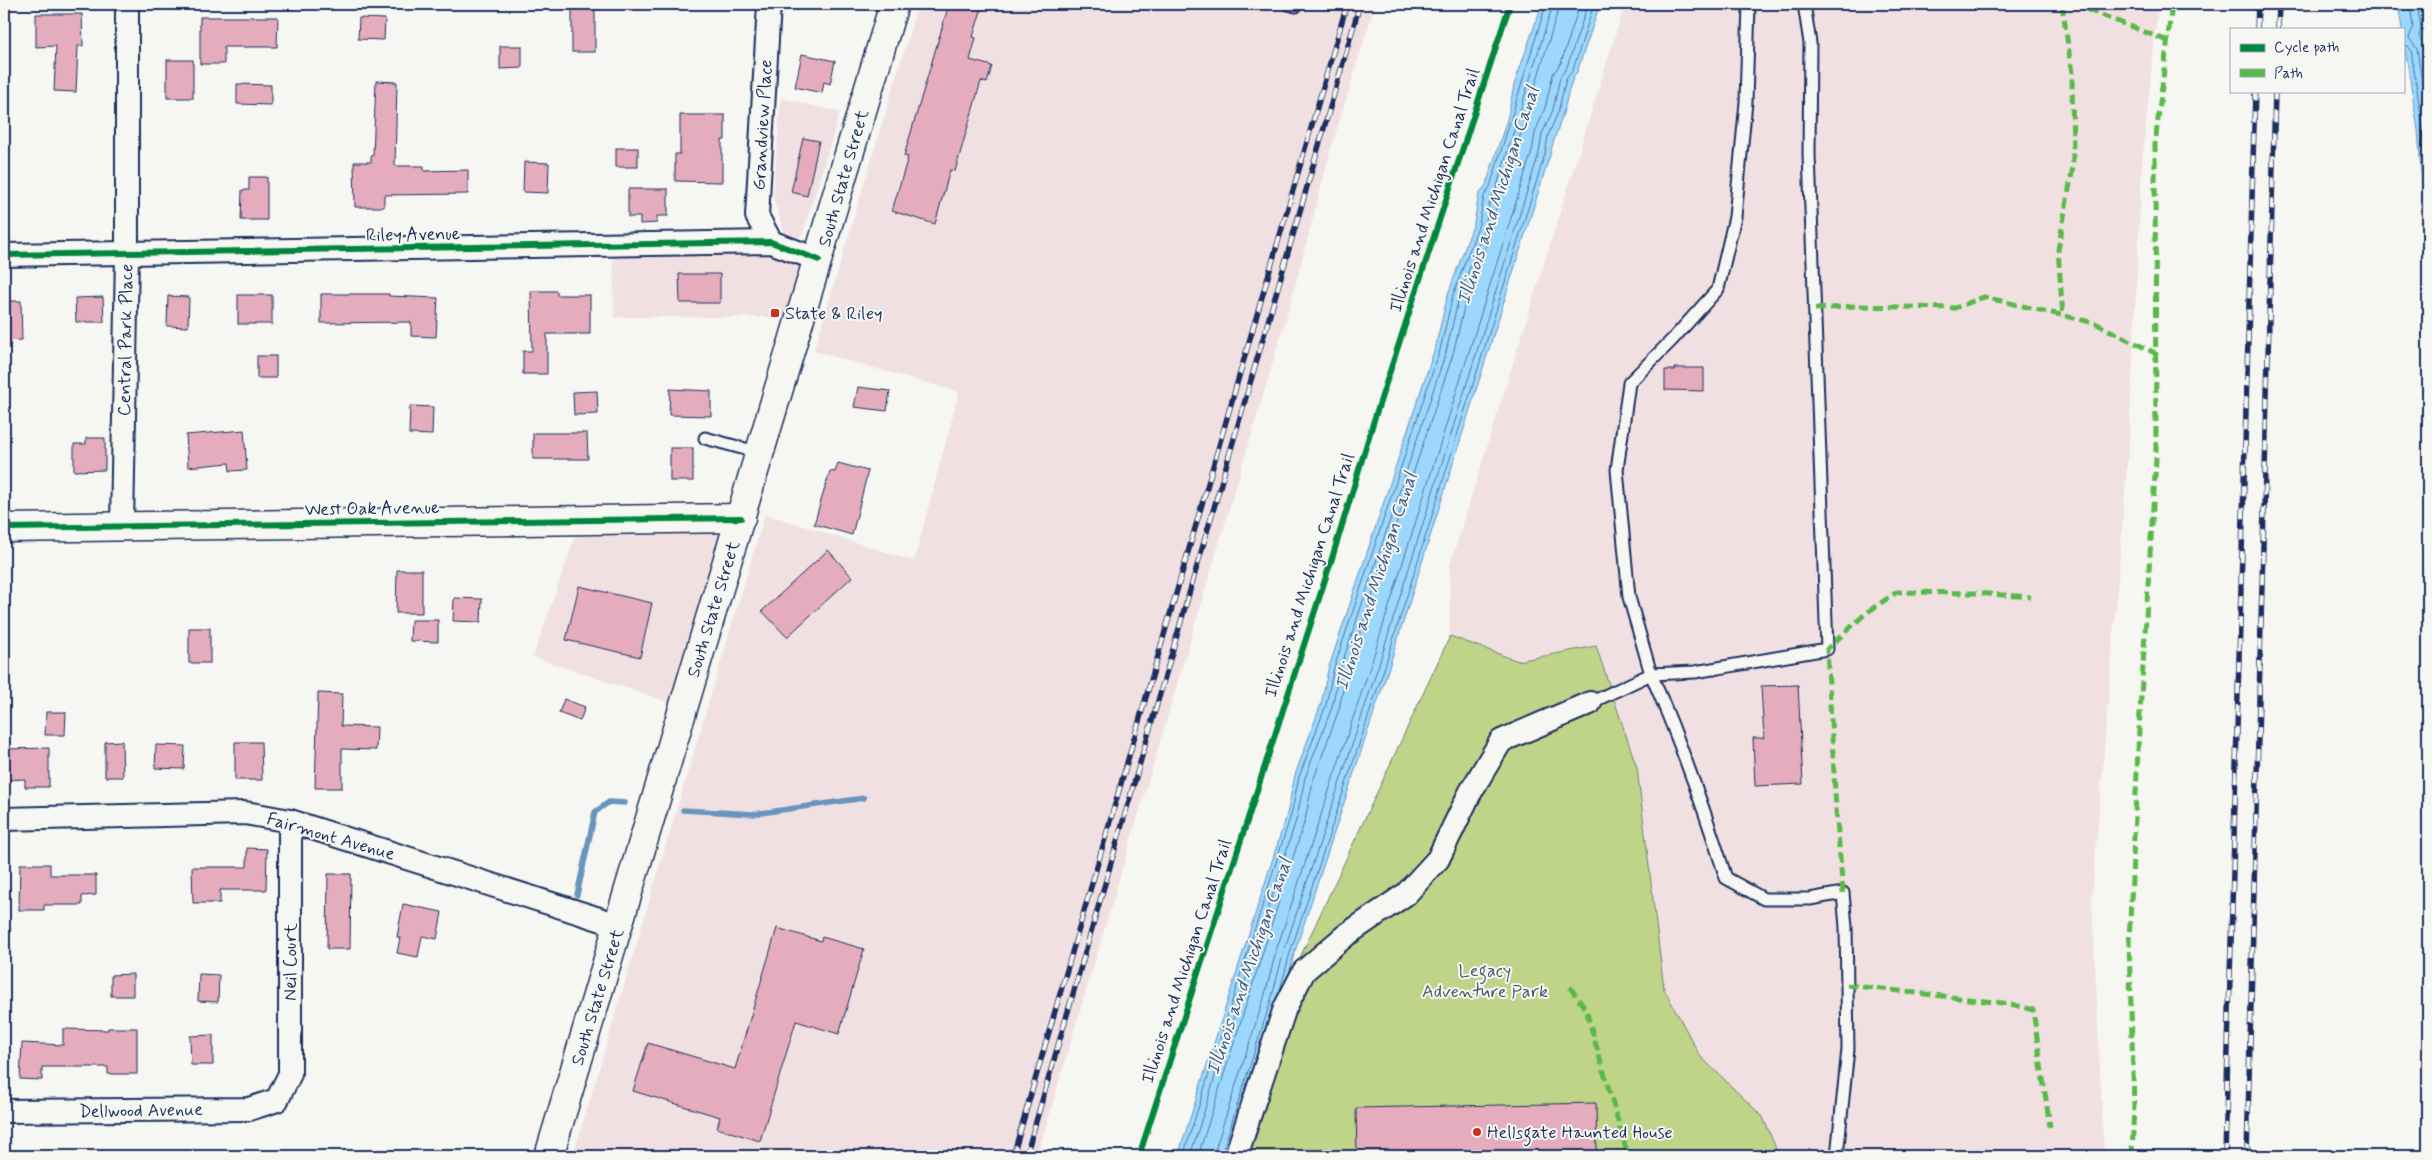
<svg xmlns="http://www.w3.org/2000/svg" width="2432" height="1160" viewBox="0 0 2432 1160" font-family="Mynerve,sans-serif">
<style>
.built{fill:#f1e0e2}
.green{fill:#bfd489;stroke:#6d8274}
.water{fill:#9cd8fd;stroke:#6894bd}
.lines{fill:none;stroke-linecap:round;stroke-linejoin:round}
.shore{stroke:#4f739e;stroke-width:1}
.stream{stroke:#6894bd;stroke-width:5.5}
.building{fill:#e5acbe;stroke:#1b2f5e}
.service-casing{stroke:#1b2f5e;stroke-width:15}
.minor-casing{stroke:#1b2f5e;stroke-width:26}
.tertiary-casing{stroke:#1b2f5e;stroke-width:31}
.primary-casing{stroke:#1b2f5e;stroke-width:31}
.service{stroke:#f6f6f2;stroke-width:11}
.minor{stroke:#f6f6f2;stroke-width:22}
.tertiary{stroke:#f6f6f2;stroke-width:28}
.primary{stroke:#f6f6f2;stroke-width:28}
.rail-casing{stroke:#1b2f5e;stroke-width:5.5}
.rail{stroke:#f6f6f2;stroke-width:4;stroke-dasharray:11;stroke-linecap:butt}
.quiet{stroke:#58b947;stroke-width:5;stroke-dasharray:10 5;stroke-linecap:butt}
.cycleway-casing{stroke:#f6f6f2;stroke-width:9}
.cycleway{stroke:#00873e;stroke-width:6}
.poi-dot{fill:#c8321e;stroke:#f6f6f2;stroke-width:2}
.labels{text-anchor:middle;stroke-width:4;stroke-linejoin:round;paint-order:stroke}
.street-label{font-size:18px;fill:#1b2f5e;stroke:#f6f6f2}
.poi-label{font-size:18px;fill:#1b2f5e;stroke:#f6f6f2;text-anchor:start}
.park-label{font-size:18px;fill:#445869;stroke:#f6f6f2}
.water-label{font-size:19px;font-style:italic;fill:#3b5986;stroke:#f6f6f2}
</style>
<rect width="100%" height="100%" fill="#f6f6f2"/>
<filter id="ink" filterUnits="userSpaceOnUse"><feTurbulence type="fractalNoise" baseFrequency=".02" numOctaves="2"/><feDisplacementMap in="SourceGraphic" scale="10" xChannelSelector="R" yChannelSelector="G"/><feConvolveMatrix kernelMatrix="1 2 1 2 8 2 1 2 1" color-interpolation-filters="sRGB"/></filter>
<g filter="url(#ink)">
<g class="built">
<polygon points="918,4 1375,4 1331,149 1291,301 1037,1156 573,1156 765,514 914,561 959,392 814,351"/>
<polygon points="1625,4 2158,4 2142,165 2129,443 2092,898 2104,1156 1779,1156 1763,1117 1700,1056 1664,989 1637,768 1596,646 1518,661 1450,636 1450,565"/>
<polygon points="781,98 840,112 804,230 800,237 790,240 786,239 773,197"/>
<polygon points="769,246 805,260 788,317 614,317 613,250"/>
<polygon points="727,523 671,703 533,657 579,525"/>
</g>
<polygon class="green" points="1450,636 1518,661 1596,646 1637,768 1664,989 1700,1056 1763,1117 1779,1156 1250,1156 1288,1034 1297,964"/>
<g class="water">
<path d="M1542 4H1600L1577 72C1568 85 1568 99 1563 113 1559 128 1553 140 1550 155L1389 667 1294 954 1282 1003 1231 1156H1178L1287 814 1295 775 1321 704 1328 670 1435 348 1448 294 1474 223 1479 194 1486 185 1508 116 1514 85Z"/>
<polygon points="2398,4 2428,4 2428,272 2418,130"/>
</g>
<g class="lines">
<g class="shore">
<polyline points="2410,4 2413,27 2409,38 2417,49 2428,120"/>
<polyline points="2417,4 2421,27 2419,37 2424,47 2428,73"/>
<polyline points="2403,45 2408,46 2411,50 2423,129 2428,200"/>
<polyline points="1280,990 1290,953 1385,666 1545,154 1548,136 1558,112 1566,79 1573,70 1594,4"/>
<polyline points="1183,1156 1291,815 1299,777 1326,705 1333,671 1440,350 1453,295 1479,224 1484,196 1490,187 1546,4"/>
<polyline points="1190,1156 1297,817 1305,778 1332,707 1339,673 1446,352 1459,297 1485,226 1490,199 1496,189 1553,4"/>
<polyline points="1198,1156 1305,820 1313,781 1339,709 1346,675 1453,354 1466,299 1492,229 1497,202 1503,192 1560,4"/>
<polyline points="1213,1156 1264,998 1277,948 1372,661 1532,151 1535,133 1545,108 1553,74 1561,63 1580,4"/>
<polyline points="1221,1156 1271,1000 1284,951 1379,664 1539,153 1542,134 1553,110 1560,77 1567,67 1588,4"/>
</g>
<g class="stream">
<polyline points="683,810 754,814 864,798"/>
<polyline points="577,895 595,812 609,802 625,803"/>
</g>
</g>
<g class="building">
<polygon points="949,4 983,4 973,37 976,38 970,60 992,66 987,83 981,81 955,171 950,170 935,224 892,211 908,157 904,156"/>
<rect x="572" y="8" width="23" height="44"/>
<polygon points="36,14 82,14 83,46 78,46 76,92 54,91 56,46 36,47"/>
<polygon points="200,17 278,17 277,47 224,47 224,64 200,64"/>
<polygon points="359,18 385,19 384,40 358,39"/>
<polygon points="500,46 522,46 522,68 500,69"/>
<polygon points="802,54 835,61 830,84 824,82 822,93 795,87"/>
<rect x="167" y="60" width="26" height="38"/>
<polygon points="376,81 397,82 395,166 424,166 424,171 468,170 468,194 384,195 384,207 355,207 354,162 371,162 371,156 373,156"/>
<polygon points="237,84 271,85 271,105 237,104"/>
<polygon points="680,115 725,115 725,140 722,140 722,182 675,181 675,154 680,154"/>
<polygon points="803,138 819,141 807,196 791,192"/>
<rect x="616" y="148" width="22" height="19"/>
<polygon points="524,162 549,163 548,193 523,192"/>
<polygon points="249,177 267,177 267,220 241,220 242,190 249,190"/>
<polygon points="628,189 668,189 668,216 657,216 657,223 640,224 640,217 628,217"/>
<polygon points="679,274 720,274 720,303 680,303"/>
<polygon points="531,291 557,291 557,295 590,295 590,334 547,334 547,374 523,374 523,351 532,351"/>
<polygon points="321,294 389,294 389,296 438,298 436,337 411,336 411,322 321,323"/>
<rect x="238" y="295" width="34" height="29"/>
<polygon points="168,296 189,297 188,327 167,326"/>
<polygon points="103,297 104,322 76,322 75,298"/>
<polygon points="4,301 21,301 22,340 4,341"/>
<rect x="257" y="356" width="19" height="22"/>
<polygon points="1674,368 1704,368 1704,391 1665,390 1665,370 1675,370"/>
<polygon points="858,387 890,391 887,411 854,407"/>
<polygon points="670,389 711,391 711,416 669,415"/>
<polygon points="597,391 598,414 574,415 573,392"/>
<polygon points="410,406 433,407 432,435 409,434"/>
<polygon points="244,430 247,470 230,471 229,463 188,467 186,435"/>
<polygon points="533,433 587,433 588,459 533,459"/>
<polygon points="86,438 105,438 105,470 74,471 74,444 86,444"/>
<rect x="670" y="448" width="23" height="33"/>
<polygon points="838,463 868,471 852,535 814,524 830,471 835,472"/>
<polygon points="828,550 852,577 787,637 762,611"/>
<polygon points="397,570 422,570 422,613 396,613"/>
<polygon points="579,586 652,603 640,657 566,640"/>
<polygon points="454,598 482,599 481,622 453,621"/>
<polygon points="411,620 438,620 438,642 410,641"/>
<rect x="189" y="628" width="21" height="35"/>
<polygon points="1798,685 1803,784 1755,786 1753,738 1764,738 1761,686"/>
<polygon points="318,693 342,694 341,726 377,727 376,750 342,749 342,788 315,788"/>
<polygon points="564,699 585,707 580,721 559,713"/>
<polygon points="46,712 66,712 65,735 45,735"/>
<polygon points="122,741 123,777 105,777 105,742"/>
<polygon points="235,742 261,742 262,780 235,780"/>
<polygon points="156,745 185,746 184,769 155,768"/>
<polygon points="49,748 49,787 25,787 25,779 4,780 4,749"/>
<polygon points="247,848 267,849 266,890 220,890 220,903 193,903 192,867 247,867"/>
<polygon points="20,864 50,864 50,875 96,875 96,895 82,896 82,905 44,905 44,910 19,910"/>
<polygon points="328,874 351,874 350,949 327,949"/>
<polygon points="403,904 442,912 437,939 422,936 418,957 397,953 400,938 397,937"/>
<polygon points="777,928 821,941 822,937 864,949 839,1034 796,1021 760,1141 717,1128 720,1117 633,1091 648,1043 735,1069"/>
<polygon points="133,974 133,996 111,996 111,975"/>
<polygon points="199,974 219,975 218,1002 198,1001"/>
<polygon points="108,1028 137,1028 137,1074 108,1074 108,1067 42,1067 42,1080 20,1079 22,1043 63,1045 63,1029 108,1030"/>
<polygon points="213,1035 213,1065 191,1065 190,1036"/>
<polygon points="1596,1103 1597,1156 1357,1156 1356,1108"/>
</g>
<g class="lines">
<g class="service-casing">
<g id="service">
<polyline points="1288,4 1296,6"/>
<polyline points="1749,4 1746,102 1735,217 1718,289 1672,340 1629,383 1617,470 1629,597 1651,674 1695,672 1827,649 1809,154 1810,43 1804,4"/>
<polyline points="705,438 760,453"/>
<path d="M1590 703 1651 674C1680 741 1704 808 1726 878L1764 899H1810L1843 893 1846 927 1848 1049 1837 1156"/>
</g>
</g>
<g class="minor-casing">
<g id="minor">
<polyline points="769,4 757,216 771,242"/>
<polyline points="4,255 771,242 819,260"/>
<polyline points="122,526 127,254 127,4"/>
<polyline points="4,819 245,813 290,821 618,925"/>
<polyline points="4,1111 249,1109 277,1100 290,1074 290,821"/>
<polyline points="1236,1156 1285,1008 1304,971 1346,935 1406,894 1438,859 1470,793 1501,741 1590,703"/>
</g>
</g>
<g class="tertiary-casing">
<polyline id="tertiary" points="4,528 741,518"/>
</g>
<g class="primary-casing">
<polyline id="primary" points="549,1156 894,4"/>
</g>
<use href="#service" class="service"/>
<use href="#minor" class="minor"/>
<use href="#tertiary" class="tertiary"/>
<use href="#primary" class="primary"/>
<g class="rail-casing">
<g id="rail">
<polyline points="2257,29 2258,4"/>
<polyline points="2278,29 2279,4"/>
<polyline points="1013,1156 1347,4"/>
<polyline points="1026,1156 1360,4"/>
<polyline points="2225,1156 2255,91"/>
<polyline points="2247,1156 2275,91"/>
</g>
</g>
<use href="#rail" class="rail"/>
<g class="quiet">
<polyline points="2062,4 2072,73 2073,167 2058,250 2063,317"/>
<polyline points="2073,4 2168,41"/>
<polyline points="1815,309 1856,306 1955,308 1984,297 2095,323 2155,353"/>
<polyline points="1843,893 1836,809 1827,649 1866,613 1897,592 1974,593 2031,597"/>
<polyline points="1847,985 2011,1004 2033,1010 2050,1127"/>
<polyline points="1570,987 1586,1010 1628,1156"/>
<polyline points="2132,1156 2134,1104 2129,943 2139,729 2156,459 2155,144 2172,4"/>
</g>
<g class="cycleway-casing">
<g id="cycleway">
<polyline points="4,255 771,242 819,260"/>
<polyline points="4,528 741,518"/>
<polyline points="1139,1156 1333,555 1374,420 1510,4"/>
</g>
</g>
<use href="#cycleway" class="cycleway"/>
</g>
</g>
<g class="poi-dot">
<rect x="770" y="308" width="10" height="10" rx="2.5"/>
<circle cx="1477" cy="1132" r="5"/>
</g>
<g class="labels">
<g class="street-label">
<text transform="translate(762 125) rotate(-87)" y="6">Grandview Place</text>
<text transform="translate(843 178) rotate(-74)" y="6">South State Street</text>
<text transform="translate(1434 190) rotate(-72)" y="6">Illinois and Michigan Canal Trail</text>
<text transform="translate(413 234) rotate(-1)" y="6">Riley Avenue</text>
<text transform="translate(125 340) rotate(-89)" y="6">Central Park Place</text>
<text transform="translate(372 508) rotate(-1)" y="6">West Oak Avenue</text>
<text transform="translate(1309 575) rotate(-72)" y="6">Illinois and Michigan Canal Trail</text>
<text transform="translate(713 609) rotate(-73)" y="6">South State Street</text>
<text transform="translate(331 836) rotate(16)" y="6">Fairmont Avenue</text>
<text transform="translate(1186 961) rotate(-72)" y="6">Illinois and Michigan Canal Trail</text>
<text transform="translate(290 962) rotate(-90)" y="6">Neil Court</text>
<text transform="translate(597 997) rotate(-73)" y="6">South State Street</text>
<text transform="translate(141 1110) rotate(-1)" y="6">Dellwood Avenue</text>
</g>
<g class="poi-label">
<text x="785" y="319">State &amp; Riley</text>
<text x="1487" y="1138">Hellsgate Haunted House</text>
</g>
<g class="park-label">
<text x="1485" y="976">Legacy<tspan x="1485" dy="21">Adventure Park</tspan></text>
</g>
<g class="water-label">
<text transform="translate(1497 195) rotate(-72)" y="7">Illinois and Michigan Canal</text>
<text transform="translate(1375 581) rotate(-72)" y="7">Illinois and Michigan Canal</text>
<text transform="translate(1248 966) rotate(-71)" y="7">Illinois and Michigan Canal</text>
</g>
</g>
<rect width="2432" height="1160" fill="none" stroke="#f6f6f2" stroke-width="20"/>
<rect x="10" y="10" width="2412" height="1140" fill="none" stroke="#1b2f5e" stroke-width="2" filter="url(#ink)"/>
<rect x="2230" y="28" width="175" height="65" fill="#f6f6f2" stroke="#9ea6b7"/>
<rect x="2240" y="44" width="25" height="8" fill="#00873e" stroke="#9ea6b7"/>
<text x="2274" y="52" font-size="15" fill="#1b2f5e">Cycle path</text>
<rect x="2240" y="69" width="25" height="8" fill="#58b947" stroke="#9ea6b7"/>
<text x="2274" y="78" font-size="15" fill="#1b2f5e">Path</text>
</svg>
